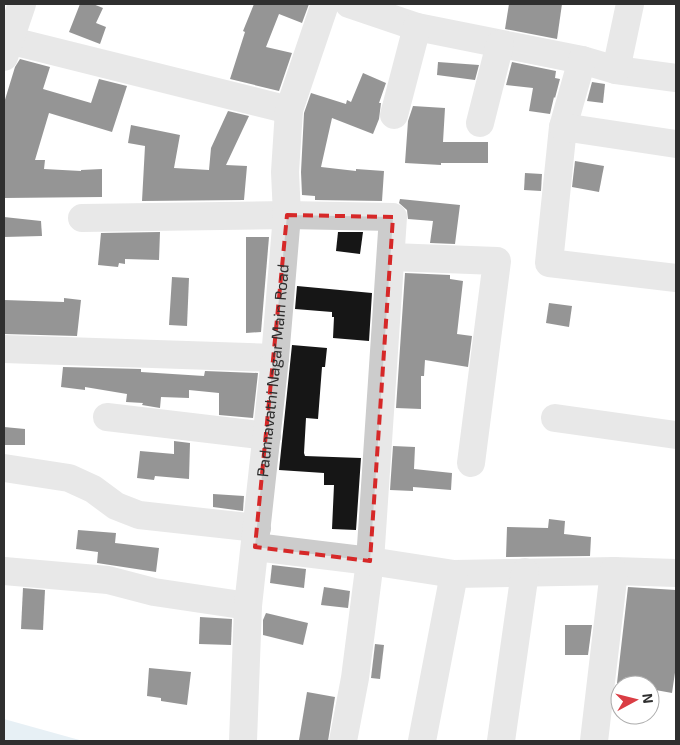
<svg xmlns="http://www.w3.org/2000/svg" width="680" height="745" viewBox="0 0 680 745" font-family="'Exo 2',sans-serif">
<style>
.water{fill:#cbdde9}
.building{fill:#161616}
.lines{fill:none;stroke-linecap:round;stroke-linejoin:round}
.minor{stroke:#ccc;stroke-width:28}
.marked{fill:none;stroke:#d62828;stroke-width:4;stroke-dasharray:10 6;stroke-linejoin:round}
.labels{text-anchor:middle;stroke-width:5;stroke-linejoin:round;paint-order:stroke}
.street-label{font-size:16px;fill:#2f2f2f;stroke:#fff}
</style>
<rect width="100%" height="100%" fill="#fff"/>
<polygon class="water" points="4,719 83,741 4,741"/>
<g class="building">
<polygon points="80,4 93,4 103,8 96,23 106,27 100,44 69,32"/>
<polygon points="254,4 309,4 302,23 279,14 266,47 292,53 279,91 230,79 245,32 243,31"/>
<polygon points="509,4 562,4 557,39 505,29"/>
<polygon points="20,59 50,67 43,89 91,103 99,79 127,86 112,132 49,113 35,160 45,160 44,169 81,171 81,170 102,169 102,197 4,198 4,103 15,67"/>
<polygon points="438,62 479,65 475,80 437,75"/>
<polygon points="512,62 556,71 555,78 560,79 555,98 554,97 550,114 529,111 533,88 506,85"/>
<polygon points="363,73 386,83 379,103 381,103 379,119 373,134 332,118 321,167 356,171 356,169 384,171 382,201 315,200 315,196 302,195 301,172 304,113 311,93 346,104 347,100 351,102"/>
<polygon points="592,82 605,84 603,103 587,101"/>
<polygon points="413,106 445,108 443,142 488,142 488,163 441,163 441,165 405,163 408,121"/>
<polygon points="228,111 249,116 226,165 247,166 244,200 142,201 145,146 128,143 131,125 180,135 174,168 209,170 211,148"/>
<polygon points="575,161 604,166 599,192 572,187"/>
<polygon points="525,173 542,174 541,191 524,190"/>
<polygon points="400,199 460,205 455,244 430,243 433,221 408,219 407,210 399,203"/>
<polygon points="4,217 41,221 42,236 4,237"/>
<polygon points="160,232 159,260 125,259 125,264 119,263 118,267 98,265 101,233"/>
<polygon points="338,232 363,232 360,254 336,251"/>
<polygon points="246,237 269,237 261,332 246,333"/>
<polygon points="405,273 450,275 450,279 463,281 457,334 472,336 468,367 425,360 424,376 421,376 421,409 396,408"/>
<polygon points="172,277 189,278 187,326 169,325"/>
<polygon points="297,286 372,293 369,341 333,338 334,317 332,317 332,312 295,309"/>
<polygon points="64,298 81,300 77,336 4,334 4,300 64,302"/>
<polygon points="549,303 572,306 569,327 546,323"/>
<polygon points="292,345 327,348 325,367 322,367 318,419 306,418 304,453 305,456 361,458 356,530 332,529 334,485 324,485 324,473 279,470"/>
<polygon points="63,367 141,369 141,372 204,376 205,371 258,373 253,418 219,415 219,393 189,390 189,398 161,397 160,408 142,405 143,403 126,402 127,394 85,387 85,390 61,387"/>
<polygon points="4,427 25,429 25,445 4,445"/>
<polygon points="174,441 190,443 189,479 155,476 154,480 137,478 140,451 174,454"/>
<polygon points="393,446 415,447 414,469 452,473 451,490 413,487 413,491 390,490"/>
<polygon points="213,494 244,496 243,511 213,507"/>
<polygon points="549,519 565,521 564,534 591,537 590,556 506,557 507,527 548,528"/>
<polygon points="78,530 116,533 115,543 159,548 156,572 97,563 98,552 76,549"/>
<polygon points="272,565 306,569 304,588 270,583"/>
<polygon points="324,587 350,591 348,608 321,605"/>
<polygon points="628,587 676,590 676,666 672,693 650,689 650,685 617,683"/>
<polygon points="23,588 45,590 43,630 21,629"/>
<polygon points="266,613 308,623 303,645 263,635 263,620"/>
<polygon points="200,617 232,619 231,645 199,644"/>
<polygon points="565,625 592,625 588,655 565,655"/>
<polygon points="375,644 384,645 380,679 371,678"/>
<polygon points="149,668 191,672 187,705 161,701 161,698 147,696"/>
<polygon points="307,692 335,697 328,741 299,740"/>
</g>
<g class="lines">
<g class="minor">
<polyline points="349,4 417,27 582,60 616,70 676,78"/>
<polyline points="4,39 289,110"/>
<polyline points="4,57 22,4"/>
<polyline points="582,60 563,127 549,263 676,278"/>
<polyline points="616,70 630,4"/>
<polyline points="394,115 417,27"/>
<polyline points="480,123 500,44"/>
<polyline points="563,127 676,144"/>
<polyline points="82,218 287,215 393,217 370,561 355,678 343,741"/>
<polyline points="391,257 497,261 471,463"/>
<polyline points="4,349 275,358"/>
<polyline points="107,417 267,436"/>
<polyline points="555,418 676,435"/>
<polyline points="4,468 69,478 93,489 116,506 139,515 257,528"/>
<polyline points="255,547 370,561 454,574 614,571 676,573"/>
<polyline points="4,571 108,580 154,592 248,606"/>
<path id="s1" d="M243 741 248 606 275 358 287 215 285 172 289 110 325 4"/>
<polyline points="422,741 454,574"/>
<polyline points="501,741 525,572"/>
<polyline points="594,741 614,571"/>
</g>
</g>
<path d="M0 0H680V745H0ZM287 215 393 217 370 561 255 547Z" fill="#fff" fill-opacity=".55" fill-rule="evenodd"/>
<path class="marked" d="M287 215 393 217 370 561 255 547Z"/>
<g class="labels">
<g class="street-label">
<text dy="6" stroke="none"><textPath href="#s1" startOffset="372">Padmavathi Nagar Main Road</textPath></text>
</g>
</g>
<rect width="680" height="745" fill="none" stroke="#2f2f2f" stroke-width="10"/>
<g transform="translate(635 700) rotate(83)"><circle r="24" fill="#ffffff" stroke="#acacac"/>
<path d="M0-4L9 19L0 12L-9 19Z" fill="#da3d44"/>
<text y="-8" font-size="14" font-weight="bold" text-anchor="middle" fill="#2f2f2f">N</text>
</g>
</svg>
